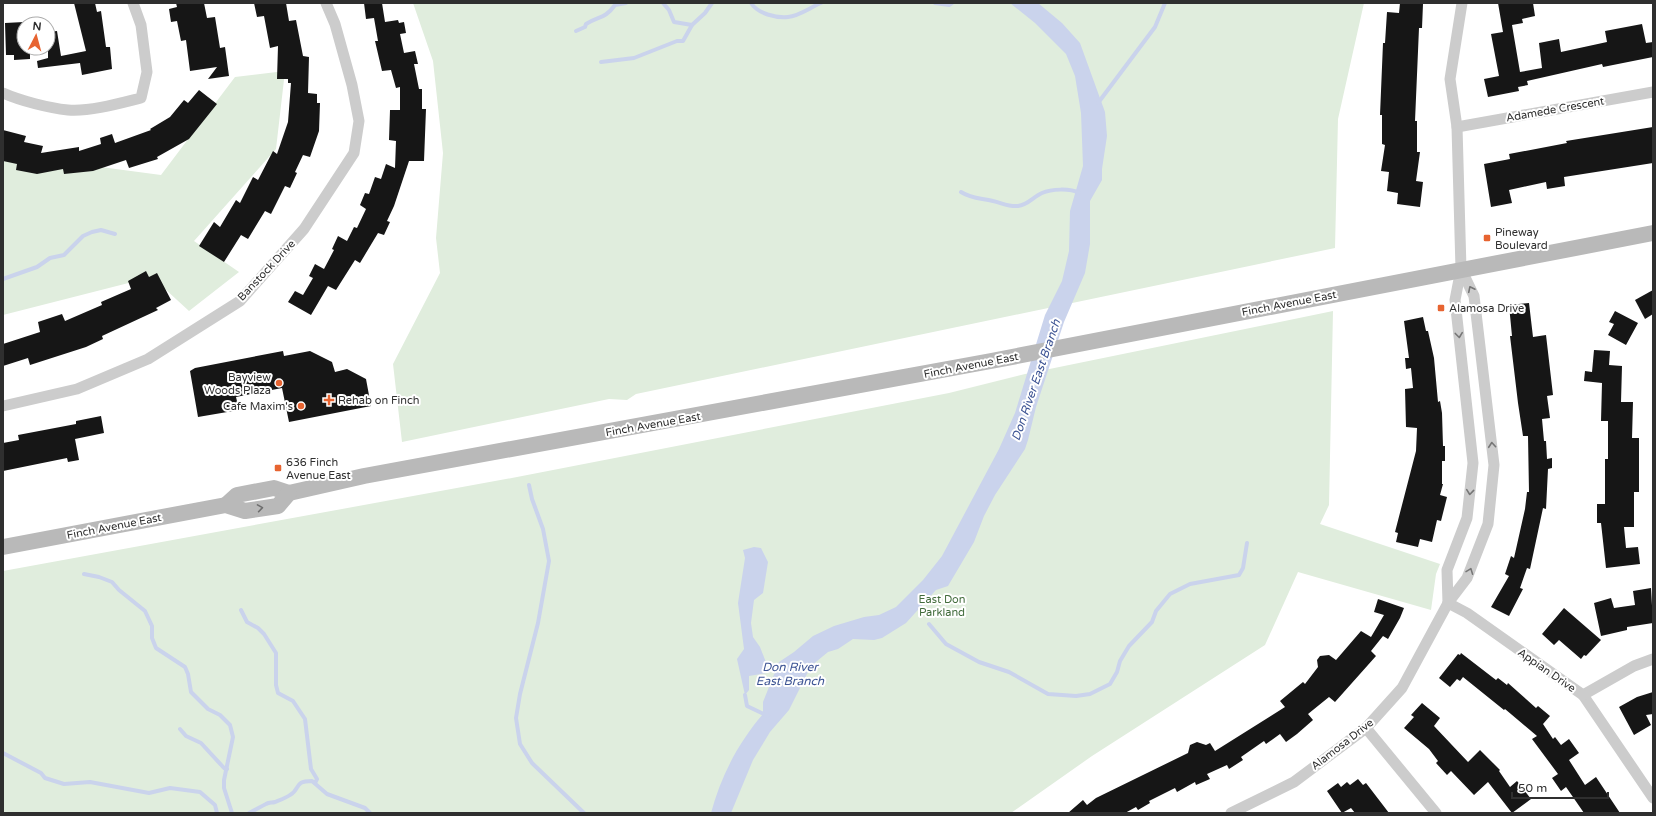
<svg xmlns="http://www.w3.org/2000/svg" width="1656" height="816" viewBox="0 0 1656 816" font-family="'Varela Round',sans-serif">
<style>
.green{fill:#e0eddd}
.water{fill:#cad3ec}
.lines{fill:none;stroke-linecap:round;stroke-linejoin:round}
.stream{stroke:#cad3ec;stroke-width:4}
.building{fill:#161616}
.street{stroke:#ccc;stroke-width:11}
.secondary{stroke:#b9b9b9;stroke-width:16}
.oneway{stroke:#767676}
.oneway2{stroke:#6d6d6d}
.poi-dot{fill:#e76431;stroke:#fff;stroke-width:1.5}
.labels{text-anchor:middle;stroke-width:4;stroke-linejoin:round;paint-order:stroke}
.street-label{font-size:11px;fill:#2f2f2f;stroke:#fff}
.poi-label{font-size:11px;fill:#2f2f2f;stroke:#fff;text-anchor:start}
.park-label{font-size:11px;fill:#426c3c;stroke:#fff}
.water-label{font-size:12px;font-style:italic;fill:#3c5393;stroke:#fff}
</style>
<rect width="100%" height="100%" fill="#fff"/>
<g class="green">
<polygon points="413,3 1364,3 1338,119 1335,248 636,394 627,400 609,399 402,442 393,364 440,273 436,238 443,153 433,61"/>
<polygon points="285,71 276,149 194,241 239,272 189,311 152,277 3,315 3,154 161,175 235,77"/>
<polygon points="1333,311 1329,505 1320,524 1440,564 1436,574 1431,610 1298,572 1265,645 1092,756 1011,813 3,813 3,571 517,477 949,393 1025,374"/>
</g>
<g class="water">
<path d="M1010 3H1038L1062 23 1080 43 1105 112 1107 136 1102 169V180L1090 201V244L1085 273 1064 322 1036 407 1028 440 1025 449 995 495 984 516 974 542 948 586 936 590 906 623 882 638 874 640 853 639 838 649 828 652 811 666 789 710 770 732 753 760 731 813H711C721 776 738 743 763 714V702L779 662 794 652 813 636 834 626 864 617 879 615 896 607 923 580 942 556 999 449 1015 413 1045 315 1062 281 1069 251 1070 211 1083 166 1081 113 1075 76 1066 54 1035 23Z"/>
<polygon points="754,547 761,548 768,562 763,593 754,600 751,623 753,637 760,647 769,670 767,673 749,676 749,690 745,695 737,659 744,649 738,603 745,558 743,550"/>
</g>
<g class="lines">
<g class="stream">
<polyline points="663,3 669,10 674,22 692,25"/>
<path d="M751 3C758 14 776 18 788 17 799 16 811 7 821 3"/>
<polyline points="935,3 949,5 952,3"/>
<path d="M576 31 585 27 586 24C599 16 605 19 615 5L626 3"/>
<polyline points="601,62 634,58 677,41 683,41 692,25 705,13 712,3"/>
<polyline points="1098,103 1155,27 1165,3"/>
<path d="M961 192C972 199 981 198 993 201 1002 203 1009 207 1018 206 1028 205 1033 197 1042 193 1051 189 1070 188 1079 193"/>
<polyline points="3,279 37,267 50,258 64,255 83,236 92,232 101,230 115,234"/>
<polyline points="529,485 532,499 543,529 549,561 538,623 520,694 516,718 520,744 532,763 584,813"/>
<polyline points="84,574 99,577 112,582 119,590 145,611 152,626 152,638 156,648 185,667 188,674 191,692 208,709 220,715 230,725 233,737 224,780 224,788 232,813"/>
<polyline points="241,610 247,622 258,628 264,634 276,653 276,685 278,693 293,701 305,719 311,769 317,779 315,783"/>
<polyline points="929,624 946,644 979,662 1009,672 1048,694 1076,696 1090,694 1110,684 1117,672 1120,661 1129,646 1152,622 1156,611 1170,594 1190,584 1239,575 1243,568 1247,543"/>
<polyline points="745,695 747,706 768,716"/>
<polyline points="180,729 186,736 201,743 224,768 227,769"/>
<polyline points="3,753 41,773 45,778 64,784 90,782 149,793 170,788 200,792 215,805 217,813"/>
<path d="M249 813C255 810 260 807 266 804 269 802 272 803 275 802 280 800 286 798 290 795 301 789 293 781 312 781L327 794 365 808 370 813"/>
</g>
</g>
<g class="building">
<polygon points="74,3 95,3 97,12 101,11 106,47 110,47 112,69 82,75 80,63 38,68 37,61 48,58 48,32 57,31 61,56 86,51"/>
<polygon points="176,3 204,3 207,18 215,17 220,48 225,47 229,76 208,79 217,67 190,71 186,40 181,41 177,21 171,22 169,9 177,7"/>
<polygon points="254,3 286,3 289,21 296,20 303,56 309,57 308,93 317,94 317,103 320,103 319,131 310,157 303,155 295,172 297,173 290,188 285,186 271,214 265,211 248,239 241,235 224,262 199,246 214,222 220,227 236,200 240,203 253,177 258,180 273,151 277,154 288,122 291,83 288,83 288,79 277,79 278,46 270,48 264,16 257,17"/>
<polygon points="364,3 382,3 385,22 398,20 399,23 404,22 406,33 400,34 404,53 415,51 418,64 414,64 419,89 422,89 422,109 426,109 424,161 409,161 394,206 387,221 390,222 384,235 378,233 360,263 355,260 336,290 328,286 311,315 288,302 295,291 303,295 313,278 309,276 315,264 324,269 334,250 332,249 338,236 347,241 354,227 357,228 366,209 360,205 365,193 369,194 375,177 381,179 386,164 395,168 396,141 389,140 390,110 400,110 400,87 396,88 391,70 382,71 375,41 378,41 374,18 366,19"/>
<polygon points="1400,3 1423,4 1422,28 1419,28 1415,121 1417,121 1417,152 1420,152 1416,181 1423,182 1420,207 1397,204 1398,193 1387,191 1389,172 1381,171 1385,145 1382,144 1382,115 1380,115 1383,43 1385,43 1387,12 1399,13"/>
<polygon points="1498,3 1533,3 1535,16 1522,19 1523,23 1512,25 1520,72 1542,68 1539,43 1559,39 1561,52 1607,42 1605,31 1642,24 1646,43 1653,42 1653,57 1603,67 1602,64 1527,81 1528,85 1518,87 1519,91 1488,97 1484,79 1499,76 1491,34 1503,32"/>
<polygon points="24,22 24,48 30,48 30,59 14,60 14,55 6,55 5,23"/>
<polygon points="199,90 217,104 189,139 157,157 158,159 129,168 126,160 93,171 64,174 63,169 37,174 16,170 17,164 3,161 3,130 26,136 24,142 43,146 41,153 79,147 79,151 101,144 100,138 112,134 115,143 151,130 150,129 170,117 184,100 188,103"/>
<polygon points="1653,127 1653,163 1564,177 1565,186 1547,189 1546,182 1509,190 1512,203 1491,207 1484,164 1510,159 1509,154 1567,143 1566,141"/>
<polygon points="146,271 149,277 157,273 171,300 156,308 158,310 102,336 103,339 86,347 30,365 28,358 3,366 3,344 40,332 38,322 62,314 65,321 102,305 101,302 131,289 128,281"/>
<polygon points="1653,290 1653,314 1645,319 1635,300"/>
<polygon points="1529,303 1533,337 1546,335 1553,395 1547,396 1550,418 1542,419 1544,441 1546,441 1547,459 1552,458 1552,468 1548,469 1546,509 1543,508 1530,569 1527,568 1520,588 1523,589 1509,616 1491,607 1509,576 1505,574 1511,556 1514,558 1525,509 1527,492 1529,492 1528,436 1523,436 1518,403 1510,336 1512,336 1509,305"/>
<polygon points="1615,311 1638,323 1626,345 1608,335 1614,324 1609,322"/>
<polygon points="1423,317 1426,331 1428,331 1434,358 1438,402 1440,401 1442,413 1443,446 1445,446 1445,461 1442,461 1442,484 1443,484 1440,495 1447,497 1441,521 1437,520 1432,542 1420,539 1418,547 1396,542 1398,533 1395,532 1416,451 1417,428 1406,427 1405,389 1413,388 1411,368 1406,369 1405,358 1409,358 1404,321"/>
<polygon points="1594,350 1610,351 1609,365 1622,366 1621,402 1633,402 1632,438 1639,438 1639,492 1634,492 1634,527 1624,527 1626,548 1638,547 1640,564 1606,568 1601,523 1597,523 1597,504 1605,504 1605,459 1608,459 1608,421 1601,421 1602,383 1584,381 1585,371 1592,372"/>
<polygon points="283,351 284,356 310,351 332,362 335,372 347,369 366,379 371,406 289,422 282,388 236,397 239,410 198,417 190,371 195,368"/>
<polygon points="101,416 104,433 75,439 79,460 68,462 67,458 3,471 3,443 19,440 18,435 76,424 76,421"/>
<polygon points="1651,588 1653,623 1627,627 1627,630 1601,636 1594,603 1611,598 1614,608 1635,605 1633,591"/>
<polygon points="1378,599 1404,608 1400,618 1388,639 1383,636 1371,651 1376,656 1335,702 1329,697 1308,714 1313,720 1297,734 1286,742 1280,734 1266,744 1264,741 1241,757 1243,760 1229,769 1227,765 1207,774 1210,779 1196,785 1195,782 1177,792 1175,788 1149,801 1150,803 1138,810 1136,807 1125,813 1068,813 1083,800 1087,805 1096,798 1188,753 1190,745 1197,742 1206,745 1210,743 1215,751 1285,707 1280,701 1303,682 1305,684 1318,667 1317,660 1320,656 1329,655 1336,660 1361,631 1371,637 1384,615 1374,612"/>
<polygon points="1564,608 1601,640 1586,656 1584,655 1581,659 1559,640 1554,645 1542,634"/>
<polygon points="1461,653 1496,680 1498,678 1507,685 1508,683 1536,708 1538,706 1550,716 1543,724 1553,739 1555,737 1561,745 1569,739 1579,753 1569,760 1585,785 1596,777 1620,813 1584,813 1566,787 1561,791 1552,778 1558,774 1532,739 1537,736 1505,709 1504,710 1463,677 1460,681 1457,679 1450,687 1439,678 1458,654 1460,655"/>
<polygon points="1653,692 1653,714 1646,715 1651,725 1634,735 1619,707 1637,697"/>
<polygon points="1422,703 1440,718 1434,726 1468,762 1480,750 1500,770 1499,771 1510,787 1517,781 1531,799 1512,813 1488,782 1474,795 1451,771 1447,775 1436,763 1438,761 1429,749 1404,728 1414,717 1411,715"/>
<polygon points="1358,779 1363,785 1366,783 1389,813 1355,813 1351,808 1342,813 1327,791 1338,783 1341,787 1347,782 1350,785"/>
</g>
<g class="lines">
<g class="street">
<path d="M3 93C21 101 49 108 68 110 89 112 121 103 141 98L147 72 141 25 133 3"/>
<polyline points="1457,127 1653,92"/>
<polyline points="3,406 77,389 148,359 240,301 304,229 354,153 359,121 352,85 335,24 326,3"/>
<polyline points="1448,603 1447,570 1467,518 1473,463 1455,300 1461,269 1457,127 1450,79 1462,3"/>
<polyline points="1448,603 1467,613 1583,695 1653,798"/>
<polyline points="1583,695 1634,666 1653,659"/>
<polyline points="1366,728 1436,813"/>
<polyline points="1231,813 1294,782 1366,728 1402,688 1448,603 1467,578 1488,524 1494,465 1474,296 1461,269"/>
</g>
<g class="secondary">
<polyline points="226,505 237,495 274,488 289,493 364,476 991,361 1653,233"/>
<polyline points="3,547 226,505 245,511 278,506 289,493"/>
</g>
</g>
<defs><path id="oneway-chevron" d="M-2-3.5L2.5 0L-2 3.5" fill="none" stroke-width="1.6" stroke-linecap="round" stroke-linejoin="round"/></defs>
<g class="oneway">
<use href="#oneway-chevron" transform="translate(1471 289) rotate(-116)"/>
<use href="#oneway-chevron" transform="translate(1459 335) rotate(83)"/>
<use href="#oneway-chevron" transform="translate(1492 445) rotate(-95)"/>
<use href="#oneway-chevron" transform="translate(1470 492) rotate(96)"/>
<use href="#oneway-chevron" transform="translate(1470 571) rotate(-69)"/>
</g>
<use class="oneway2" href="#oneway-chevron" transform="translate(260 508) rotate(-9)"/>
<g class="poi-dot">
<rect x="1483" y="234" width="8" height="8" rx="2"/>
<rect x="1437" y="304" width="8" height="8" rx="2"/>
<circle cx="279" cy="383" r="4"/>
<path d="M327 394h4v4h4v4h-4v4h-4v-4h-4v-4h4z"/>
<circle cx="301" cy="406" r="4"/>
<rect x="274" y="464" width="8" height="8" rx="2"/>
</g>
<g class="labels">
<g class="street-label">
<text transform="translate(1555 109) rotate(-10)" y="4">Adamede Crescent</text>
<text transform="translate(266 270) rotate(-47)" y="4">Banstock Drive</text>
<text transform="translate(1289 303) rotate(-11)" y="4">Finch Avenue East</text>
<text transform="translate(971 365) rotate(-11)" y="4">Finch Avenue East</text>
<text transform="translate(653 424) rotate(-10)" y="4">Finch Avenue East</text>
<text transform="translate(114 526) rotate(-11)" y="4">Finch Avenue East</text>
<text transform="translate(1547 670) rotate(35)" y="4">Appian Drive</text>
<text transform="translate(1342 744) rotate(-38)" y="4">Alamosa Drive</text>
</g>
<g class="poi-label">
<text x="1495" y="236">Pineway<tspan x="1495" dy="13">Boulevard</tspan></text>
<text x="1449" y="312">Alamosa Drive</text>
<text x="271" y="381" text-anchor="end">Bayview<tspan x="271" dy="13">Woods Plaza</tspan></text>
<text x="338" y="404">Rehab on Finch</text>
<text x="293" y="410" text-anchor="end">Cafe Maxim's</text>
<text x="286" y="466">636 Finch<tspan x="286" dy="13">Avenue East</tspan></text>
</g>
<g class="park-label">
<text x="942" y="603">East Don<tspan x="942" dy="13">Parkland</tspan></text>
</g>
<g class="water-label">
<text transform="translate(1036 380) rotate(-71)" y="4">Don River East Branch</text>
<text x="790" y="671">Don River<tspan x="790" dy="14">East Branch</tspan></text>
</g>
</g>
<rect width="1656" height="816" fill="none" stroke="#2f2f2f" stroke-width="8"/>
<g transform="translate(36 36) rotate(6)"><circle r="19" fill="#ffffff" stroke="#acacac"/>
<path d="M0-3L7 15L0 10L-7 15Z" fill="#e76431"/>
<text y="-6" font-size="11" font-weight="bold" text-anchor="middle" fill="#2f2f2f">N</text>
</g>
<path d="M1512 792v6h96v-6" fill="none" stroke="#2f2f2f" stroke-width="2"/>
<text x="1518" y="792" font-size="12" fill="#2f2f2f" stroke="#ffffff" stroke-width="3" paint-order="stroke">50 m</text>
</svg>
